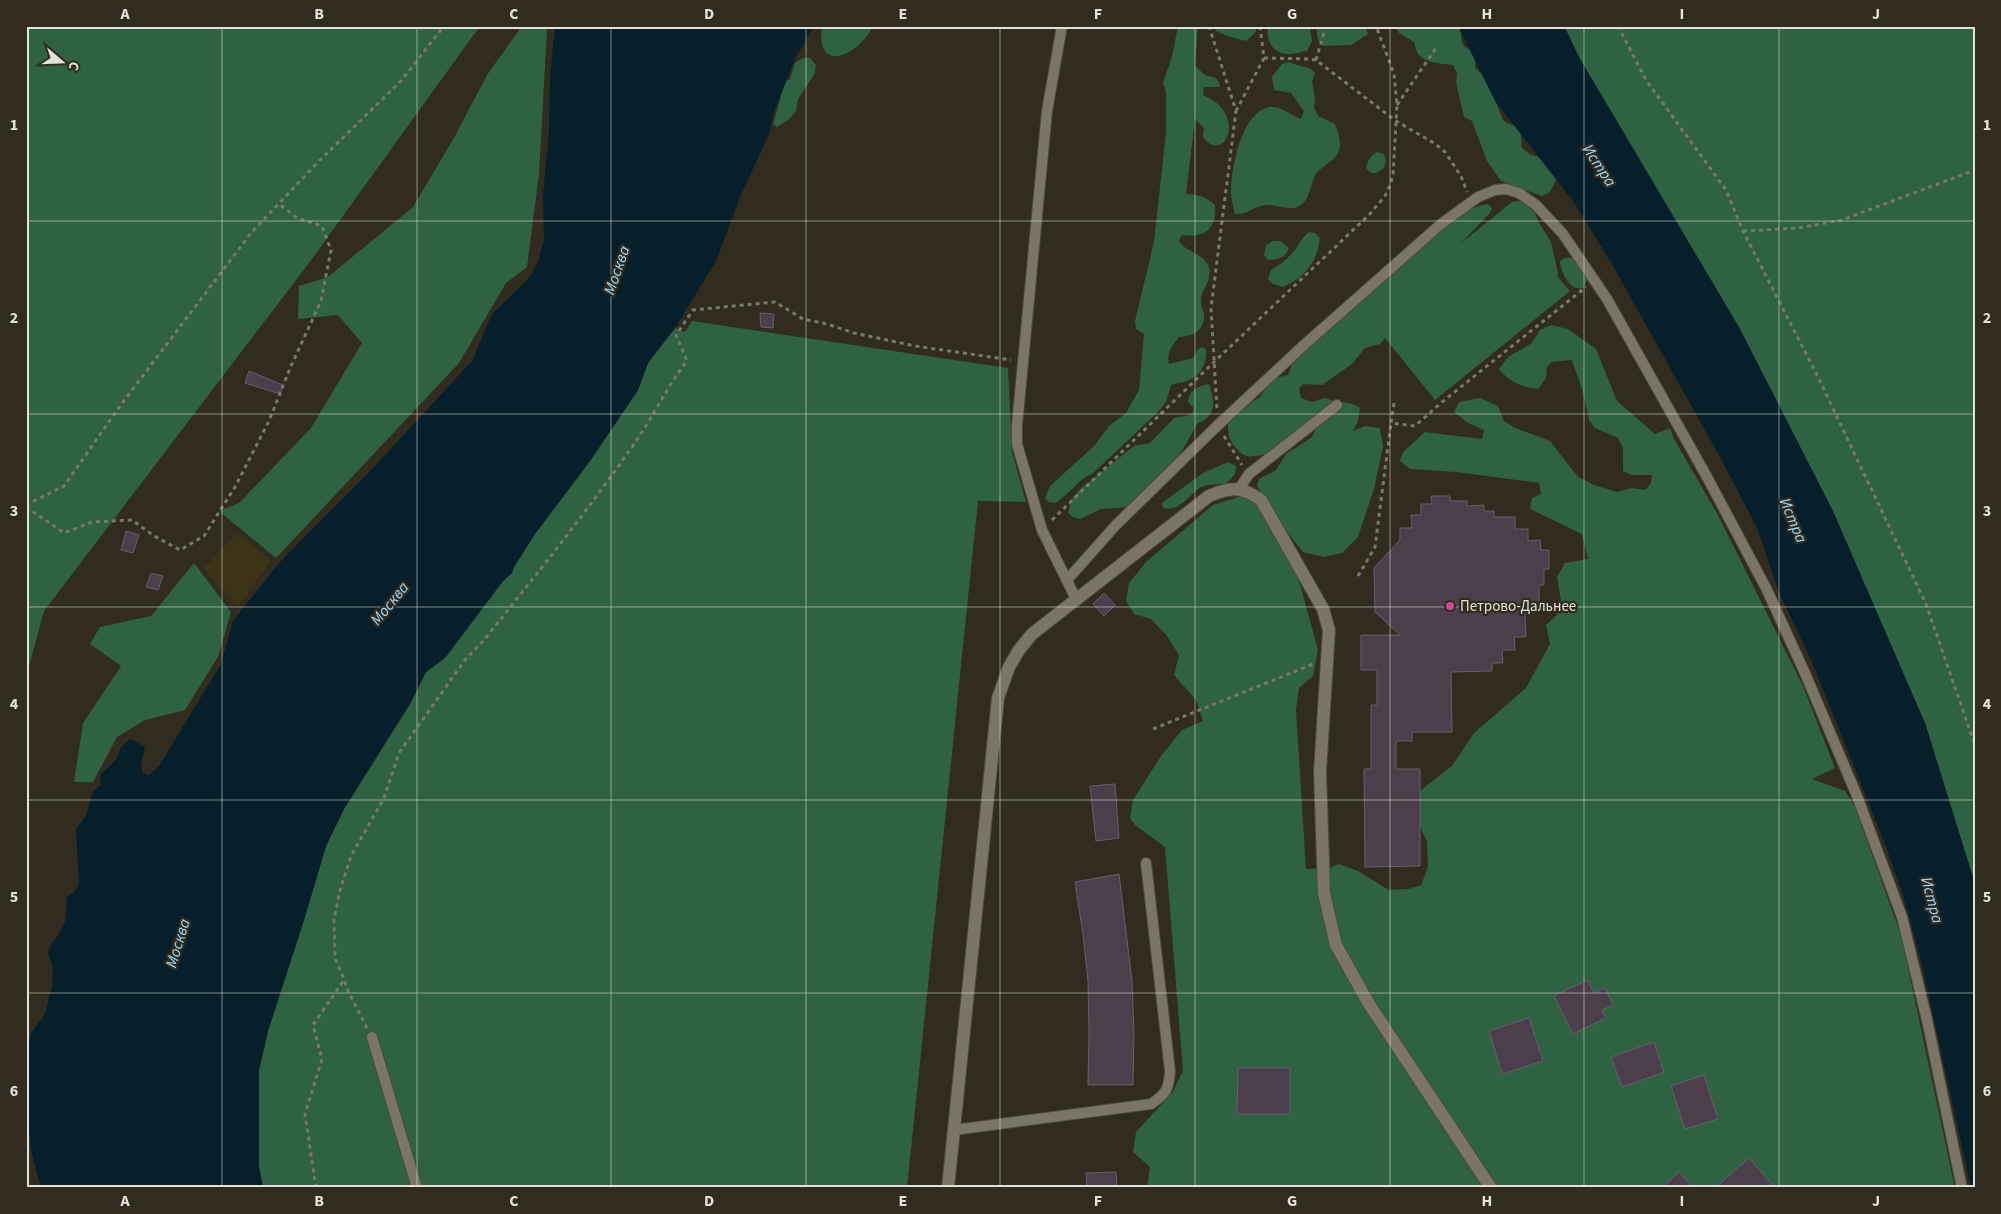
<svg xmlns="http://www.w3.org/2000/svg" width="2001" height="1214" viewBox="0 0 2001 1214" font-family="'Source Sans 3',sans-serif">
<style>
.green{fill:#2e6242}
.sand{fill:#3c3414}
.water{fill:#061f2b}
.building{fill:#4a3f4b;stroke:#695e6a}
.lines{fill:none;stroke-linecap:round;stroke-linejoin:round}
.lane-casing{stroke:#4e4a3e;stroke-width:12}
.street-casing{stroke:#4e4a3e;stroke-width:14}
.path{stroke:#7c776c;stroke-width:3;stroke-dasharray:4 4;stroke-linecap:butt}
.lane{stroke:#7b7566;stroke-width:10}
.street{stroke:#7b7566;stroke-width:12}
.grid{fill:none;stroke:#e4e1d9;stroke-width:1;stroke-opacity:0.55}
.hotel-dot{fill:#d1479c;stroke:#312c1f;stroke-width:2}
.labels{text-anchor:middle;stroke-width:4.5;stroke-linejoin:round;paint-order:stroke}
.poi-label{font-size:15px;fill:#e4e1d9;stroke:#312c1f;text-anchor:start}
.water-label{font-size:16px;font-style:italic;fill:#9dd8fa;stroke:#312c1f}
.neatline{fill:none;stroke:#e4e1d9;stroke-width:2}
.grid-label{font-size:16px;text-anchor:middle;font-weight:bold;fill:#e4e1d9}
</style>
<rect width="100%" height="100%" fill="#312c1f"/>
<g class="green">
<polygon points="26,26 480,26 309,263 44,611 26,677"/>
<polygon points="522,26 546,26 547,29 539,174 527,267 506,283 459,363 276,558 219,511 239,503 311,428 362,343 338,315 298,319 299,286 328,277 413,207 455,136 487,75"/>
<path d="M822 26H873C860 54 815 77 822 26Z"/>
<path d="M1178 26H1198L1195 66 1205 75 1216 78 1220 84 1219 87H1204L1203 95C1208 98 1215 101 1219 105 1242 129 1220 161 1203 137L1204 128 1195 119 1186 194C1199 195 1205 196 1215 205 1217 228 1205 239 1182 235L1179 241C1185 252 1203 253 1208 265 1214 279 1202 288 1201 299 1200 303 1203 310 1204 314 1205 331 1193 336 1179 337 1172 346 1166 353 1169 364L1193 358 1198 349 1202 347 1206 349C1207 364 1201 376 1187 381 1182 383 1176 383 1171 385L1166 402 1158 412 1092 474C1078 479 1069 495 1055 503L1049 502 1045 498 1050 486 1094 446 1109 426 1126 413 1139 390 1144 334 1136 329 1135 321 1154 242 1166 132V92L1163 83 1172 57Z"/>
<polygon points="1214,26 1257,26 1255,33 1246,41 1227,36 1216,31"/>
<path d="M1268 26H1310L1312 41 1307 51C1300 52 1292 55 1286 54 1271 52 1266 39 1268 26Z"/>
<polygon points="1316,26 1365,26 1368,34 1351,45 1323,46 1318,40"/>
<path d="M1395 26H1460L1462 43 1466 48 1474 50 1476 55 1475 68 1487 79 1503 120C1508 125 1514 124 1520 129L1522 148 1531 155 1545 158 1557 178 1550 192 1542 196 1501 181 1487 161 1472 121 1464 117 1456 83 1457 73 1453 65C1443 64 1425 63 1418 54 1416 51 1415 45 1414 42L1399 33Z"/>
<polygon points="1564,26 1975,26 1975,884 1925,723 1740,329 1580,59"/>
<polygon points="803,58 810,58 816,65 815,73 798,99 796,111 788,120 777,127 773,124 781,96 778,94 782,83 790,79 795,63"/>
<path d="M1289 62C1298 67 1309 65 1315 73L1312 82 1315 99 1314 108 1318 116 1335 124C1341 141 1345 152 1327 164 1324 167 1318 170 1316 174 1310 183 1311 198 1301 205 1291 212 1279 205 1268 205 1254 205 1249 215 1235 214 1233 206 1231 198 1231 191 1232 167 1241 113 1269 107 1280 105 1290 115 1301 119L1304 111 1291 93 1274 90 1272 77 1282 64Z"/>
<path d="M1377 152 1384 154 1386 161 1384 168 1376 173H1371L1366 168C1368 159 1370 157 1377 152Z"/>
<path d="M1522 200 1534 209 1538 221 1551 242 1558 273 1557 276 1570 291 1435 400 1385 338 1380 344 1365 348 1352 364 1322 385 1303 384 1299 389 1301 398 1312 402 1325 398C1338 404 1347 399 1360 408L1358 421 1353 431 1365 426 1380 428 1383 447 1374 489 1358 537 1342 553 1324 557 1303 552 1275 517 1257 486 1259 479 1276 470 1286 454 1312 437 1315 431 1313 425C1297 435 1264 463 1244 455 1241 454 1238 450 1236 448 1227 439 1227 427 1229 416L1260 397 1271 379 1288 375 1292 364C1328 331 1365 297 1402 264 1424 244 1458 208 1488 204L1492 208 1490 213 1460 244 1512 202Z"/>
<path d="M1309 232 1315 233 1320 238C1317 262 1306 277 1283 287L1273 284 1268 279 1271 270C1282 264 1292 255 1299 244 1302 239 1304 236 1309 232Z"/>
<path d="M1273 241H1281L1289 248C1285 258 1278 260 1268 260L1264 255 1266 245Z"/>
<path d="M1565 258H1573L1581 265 1588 278 1583 288C1570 292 1561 273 1560 261Z"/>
<polygon points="692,321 1008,368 1012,452 1026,502 978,501 907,1188 263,1188 259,1167 259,1070 268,1031 304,920 326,846 344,809 411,703 426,672 445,658 503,581 512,573 514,567 535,534 590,461 638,390 648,363 675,328 685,332"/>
<path d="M1551 325 1568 329 1596 349 1617 401 1655 434 1670 428 1674 439 1718 515 1803 686 1835 768 1812 779 1845 791 1855 807 1901 935 1955 1188H1147L1150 1167 1133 1152 1136 1132 1172 1093 1183 1071 1165 847 1135 825 1130 818 1133 800 1161 756 1182 730 1203 721 1196 700 1174 675 1179 655 1167 636 1151 619 1134 614 1126 601 1129 583 1146 562 1213 505 1242 496 1259 506 1295 566 1318 650 1313 676 1299 688 1296 710 1306 869 1332 867 1339 864 1358 871 1389 890 1408 889 1421 885 1428 867 1427 841 1415 817 1412 797 1452 766 1474 733 1526 688 1550 644 1546 625 1557 615 1561 600 1557 577 1565 563 1588 559 1582 534 1530 509 1532 498 1541 494 1539 483 1456 472 1410 469 1400 461 1403 452 1425 432 1482 439 1484 430 1468 423 1454 412 1459 402 1480 398 1498 406 1504 421 1515 428 1550 441 1578 477 1594 485 1617 492 1632 488 1645 490 1651 483 1652 475H1632L1623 471V448L1618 438 1595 428 1589 420 1583 392 1572 360 1552 362 1547 367 1546 378 1538 389C1523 388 1508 381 1499 369L1508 357 1532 343 1540 330Z"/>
<path d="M1209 384C1216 403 1216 416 1197 424L1186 444 1174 463 1128 507 1101 509 1080 519 1073 517 1068 513 1071 500 1080 489 1134 446 1150 443 1174 418 1190 415 1193 412V407L1188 402C1189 390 1198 386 1209 384Z"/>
<path d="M1228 462 1236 466 1235 474 1226 484C1218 484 1209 484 1201 487 1190 493 1180 513 1163 508L1162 503 1203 473Z"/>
<polygon points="194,563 231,612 218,657 185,710 145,720 117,737 93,782 74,782 83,723 121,666 90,644 100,627 151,616"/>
</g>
<polygon class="sand" points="237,533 271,560 238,607 204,568"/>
<g class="water">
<polygon points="555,26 814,26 795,59 774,112 769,134 740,197 716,261 675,328 648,363 638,390 590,461 535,534 514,567 512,573 503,581 445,658 426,672 410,703 344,809 326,846 304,920 268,1031 259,1070 259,1167 263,1188 41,1188 32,1154 26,1109 26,1059 31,1033 45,1014 52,985 53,969 48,953 52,943 57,937 65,922 67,897 75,891 79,883 76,829 86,816 92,793 101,784 100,775 117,759 121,747 130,739 145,747 141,766 143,773 149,775 159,766 221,664 233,621 279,563 373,468 472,361 492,314 529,278 538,262 544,240 543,195 549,130 550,76"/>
<polygon points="1458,26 1564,26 1580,59 1740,329 1833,511 1925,723 1975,884 1975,1188 1971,1188 1922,965 1903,895 1885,844 1812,662 1778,590 1758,530 1720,457 1612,264 1573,201 1495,101"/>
</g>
<g class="building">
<polygon points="760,313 774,314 773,328 761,327"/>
<polygon points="249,371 283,385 280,394 245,383"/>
<polygon points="1431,496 1450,496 1450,501 1467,501 1467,506 1484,505 1484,511 1494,511 1494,517 1515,517 1515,529 1528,529 1528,541 1540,540 1541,550 1549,550 1549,569 1544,569 1544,585 1539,585 1539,603 1534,603 1534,613 1525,613 1526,637 1514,637 1515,650 1502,650 1503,663 1492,663 1492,671 1451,672 1452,732 1412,732 1412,741 1396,741 1396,769 1420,769 1420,866 1365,867 1364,769 1371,769 1371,705 1377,705 1377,670 1361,670 1361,635 1400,635 1375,612 1374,568 1400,540 1400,528 1412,528 1411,515 1421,515 1421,504 1432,504"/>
<polygon points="126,531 139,535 133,553 121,550"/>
<polygon points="151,573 163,576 158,590 146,587"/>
<polygon points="1104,593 1115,605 1104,616 1093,604"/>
<polygon points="1115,784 1119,838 1096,841 1090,786"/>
<polygon points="1119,874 1132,981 1134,1031 1133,1085 1088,1085 1089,1033 1088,981 1083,934 1075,882"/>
<polygon points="1587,980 1594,993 1605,988 1613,1005 1602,1010 1606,1018 1573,1034 1554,996"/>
<polygon points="1529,1018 1543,1061 1502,1074 1489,1031"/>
<polygon points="1654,1042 1664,1072 1622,1087 1611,1057"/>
<polygon points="1238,1068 1290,1068 1290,1114 1237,1114"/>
<polygon points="1704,1075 1718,1119 1685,1129 1671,1086"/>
<polygon points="1749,1158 1775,1188 1715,1188"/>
<polygon points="1116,1172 1117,1188 1087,1188 1086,1173"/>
<polygon points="1679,1172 1693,1188 1662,1188"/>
</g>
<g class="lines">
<g class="lane-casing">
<g id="lane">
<polyline points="1062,26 1047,111 1017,425 1017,444 1042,530 1076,599"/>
<polyline points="1239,489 1249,474 1337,405"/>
<polyline points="1067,580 1116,525 1217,426 1304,345 1441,224 1478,197 1495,190 1506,189 1519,193 1536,205 1563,234 1607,299 1707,477 1766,588 1804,671 1857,796 1902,917 1927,1020 1962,1188"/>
<polyline points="372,1037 417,1188"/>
<path d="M954 1130 1151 1104C1166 1094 1169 1089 1170 1071L1146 863"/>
</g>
</g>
<g class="street-casing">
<path id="street" d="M948 1188 998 698 1009 667 1019 650 1032 634 1209 496C1231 487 1241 486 1261 500L1323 609 1329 630 1320 772 1324 893 1336 945 1369 1004 1491 1188"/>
</g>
<g class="path">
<polyline points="1209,26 1236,111 1211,308 1217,410"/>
<polyline points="1618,26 1646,80 1726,190 1743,231 1818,377 1926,604 1975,745"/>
<polyline points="1264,58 1309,59 1316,60 1396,121 1434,143 1445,152 1461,176 1467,192"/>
<polyline points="1316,60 1326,26"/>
<polyline points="1397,105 1436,48"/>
<polyline points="1236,111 1264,58 1260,26"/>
<polyline points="1743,231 1798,228 1842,220 1975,170"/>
<polyline points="1394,403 1391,423 1415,426 1442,402 1586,287"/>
<polyline points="1224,436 1242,465"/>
<polyline points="26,505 64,486 120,406 251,233 319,161 401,81 444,26"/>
<polyline points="26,507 64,533 92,522 132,520 154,536 180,550 204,536 235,487 269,421 291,366 321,301 331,250 322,226 297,218 279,204"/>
<polyline points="1052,520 1214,362 1369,215 1385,196 1390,185 1393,175 1397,105 1394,74 1376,26"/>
<polyline points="1358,576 1375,547 1391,423"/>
<polyline points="1153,729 1313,664"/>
<path d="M367 1028 347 989 344 979 335 958 334 919 340 890 351 856 384 798 399 753 465 660 484 640C535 576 587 512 634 444 653 417 667 387 687 361L676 335 693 310 775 302 803 319 827 324 854 333 915 346 1011 360"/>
<polyline points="316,1188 305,1114 322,1059 313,1025 344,980"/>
</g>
<use href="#lane" class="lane"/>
<use href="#street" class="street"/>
</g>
<path class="grid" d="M222 26V1188M417 26V1188M611 26V1188M806 26V1188M1000 26V1188M1195 26V1188M1390 26V1188M1584 26V1188M1779 26V1188M26 221H1975M26 414H1975M26 607H1975M26 800H1975M26 993H1975"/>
<circle class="hotel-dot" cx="1450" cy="606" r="5"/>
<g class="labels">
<g class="poi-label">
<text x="1460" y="611">Петрово-Дальнее</text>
</g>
<g class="water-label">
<text transform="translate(1600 165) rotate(56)" y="6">Истра</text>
<text transform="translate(616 270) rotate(-71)" y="6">Москва</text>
<text transform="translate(1794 520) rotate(67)" y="6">Истра</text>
<text transform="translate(389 603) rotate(-51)" y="6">Москва</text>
<text transform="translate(1933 900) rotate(75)" y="6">Истра</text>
<text transform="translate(177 943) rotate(-73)" y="6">Москва</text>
</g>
</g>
<rect width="2001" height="1214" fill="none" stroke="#312c1f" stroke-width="55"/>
<g transform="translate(62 62) rotate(109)" stroke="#312c1f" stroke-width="4" paint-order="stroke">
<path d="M0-4L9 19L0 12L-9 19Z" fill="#e4e1d9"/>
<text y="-8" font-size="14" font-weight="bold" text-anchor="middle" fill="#e4e1d9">С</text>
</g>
<rect x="28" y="28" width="1946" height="1158" class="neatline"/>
<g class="grid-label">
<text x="125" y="19">A</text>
<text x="319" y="19">B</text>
<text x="514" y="19">C</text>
<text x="709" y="19">D</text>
<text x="903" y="19">E</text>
<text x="1098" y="19">F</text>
<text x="1292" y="19">G</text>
<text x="1487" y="19">H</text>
<text x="1682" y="19">I</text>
<text x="1876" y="19">J</text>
<text x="14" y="130">1</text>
<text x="1987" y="130">1</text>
<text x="14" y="323">2</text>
<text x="1987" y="323">2</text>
<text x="14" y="516">3</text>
<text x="1987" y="516">3</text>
<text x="14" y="709">4</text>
<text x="1987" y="709">4</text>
<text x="14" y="902">5</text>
<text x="1987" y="902">5</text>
<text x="14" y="1096">6</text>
<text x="1987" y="1096">6</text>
<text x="125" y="1206">A</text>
<text x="319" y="1206">B</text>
<text x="514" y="1206">C</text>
<text x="709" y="1206">D</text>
<text x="903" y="1206">E</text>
<text x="1098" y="1206">F</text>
<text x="1292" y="1206">G</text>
<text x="1487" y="1206">H</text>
<text x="1682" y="1206">I</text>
<text x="1876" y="1206">J</text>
</g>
</svg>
